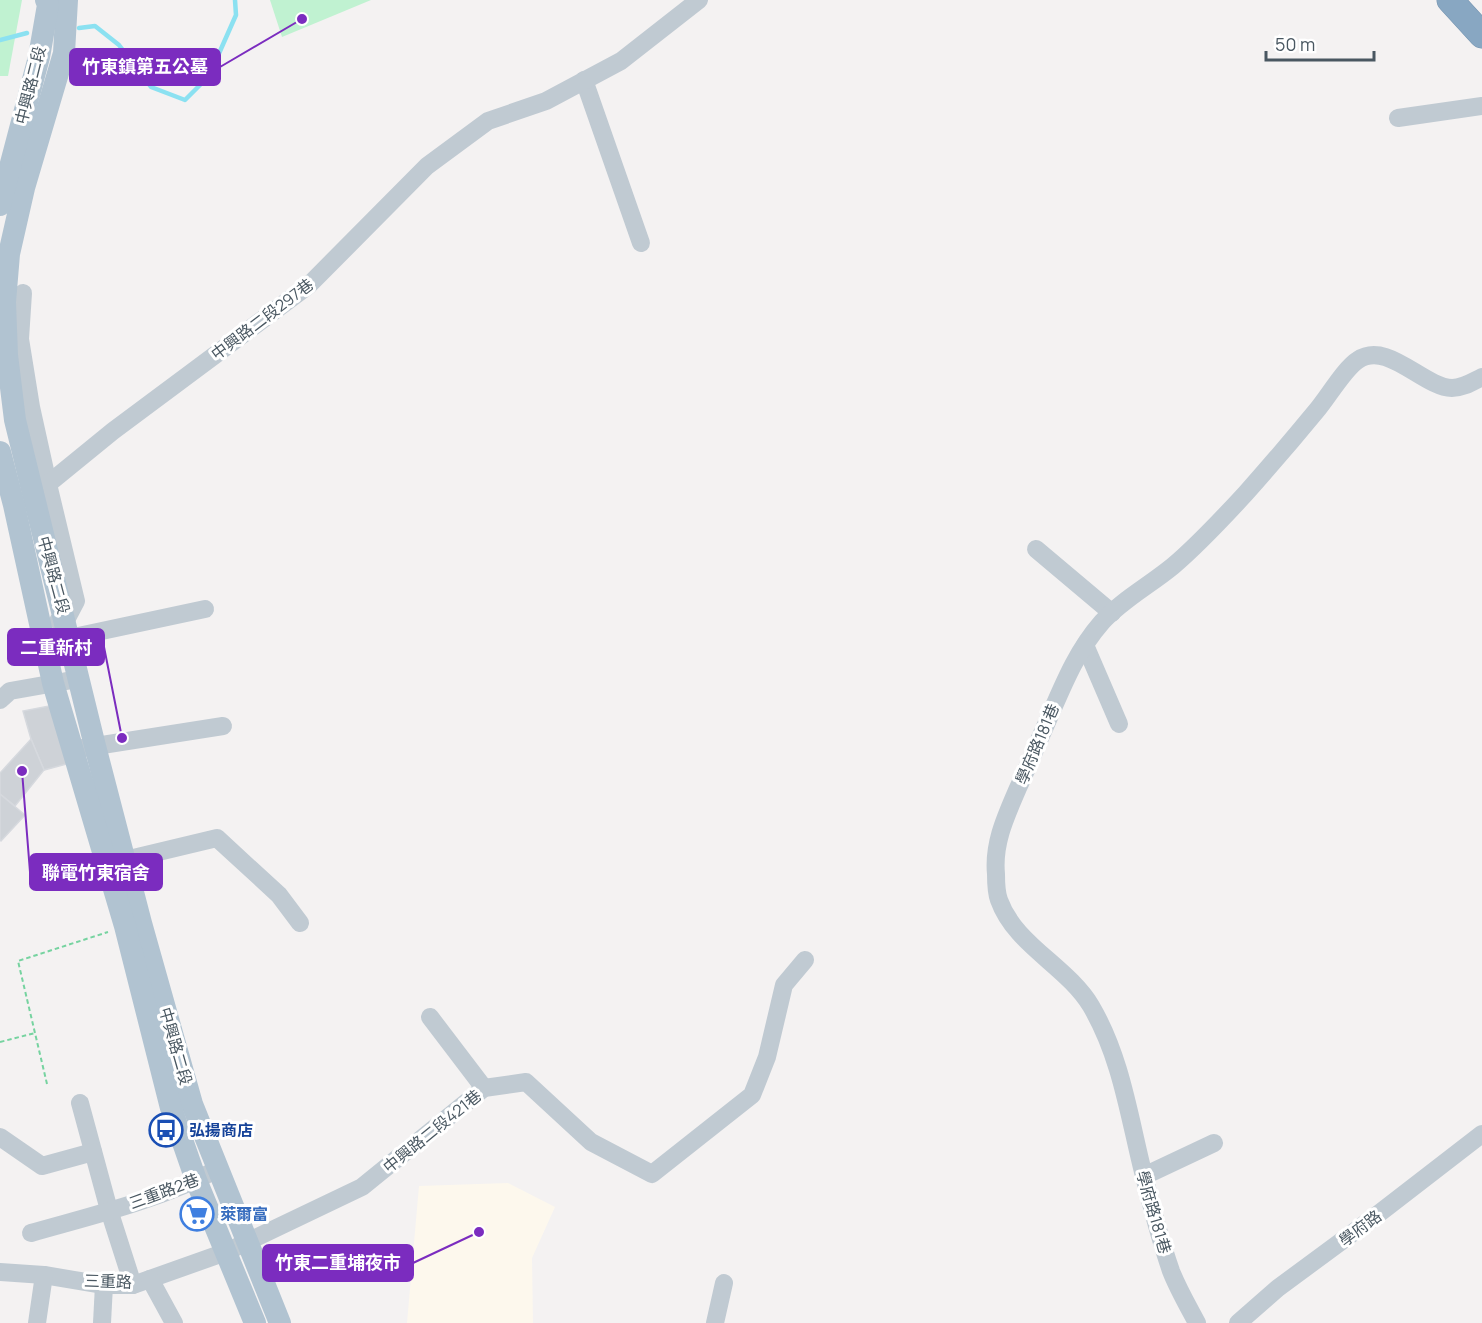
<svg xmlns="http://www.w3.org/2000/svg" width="1482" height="1323" viewBox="0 0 1482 1323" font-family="Manrope,'Noto Sans TC',sans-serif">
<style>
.commercial{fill:#fdf8ed}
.green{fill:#c0f2d1}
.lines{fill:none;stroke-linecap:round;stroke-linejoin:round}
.stream{stroke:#8be1f1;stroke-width:4.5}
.building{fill:#ced2d7;stroke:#d6d9de;stroke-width:1.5}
.highway-casing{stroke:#7392ae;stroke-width:27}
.path{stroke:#76d3a0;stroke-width:2;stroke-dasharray:4.5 3;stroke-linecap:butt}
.minor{stroke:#c0cad2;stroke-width:18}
.major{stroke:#b1c3d1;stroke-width:22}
.highway{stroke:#88a7c2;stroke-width:26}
.labels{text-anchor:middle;stroke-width:6;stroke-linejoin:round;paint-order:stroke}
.street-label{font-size:16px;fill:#495761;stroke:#fff}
.transit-label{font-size:16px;font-weight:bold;fill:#164399;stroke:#fff;text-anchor:start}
.shop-label{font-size:16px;font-weight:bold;fill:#366cbe;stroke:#fff;text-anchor:start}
.leader{fill:none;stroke:#7b2cbf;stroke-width:2}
.callout-dot{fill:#7b2cbf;stroke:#fff;stroke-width:2}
.callout{fill:#7b2cbf;stroke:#7b2cbf;stroke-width:2}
.callout-label{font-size:18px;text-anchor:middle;font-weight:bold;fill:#fff}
</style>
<rect width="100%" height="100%" fill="#f4f2f2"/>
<polygon class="commercial" points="508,1183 555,1207 532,1258 533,1323 407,1323 419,1186"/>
<g class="green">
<polygon points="0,0 22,0 8,76 0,76"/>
<polygon points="270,0 371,0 282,37"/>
</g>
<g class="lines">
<g class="stream">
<polyline points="79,28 95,26 119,45 151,87 185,100 209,76 236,15 235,0"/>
<polyline points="0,40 27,33"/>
</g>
</g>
<g class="building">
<polygon points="59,704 74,762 44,770 31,739 23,711"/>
<polygon points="31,739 44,770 15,806 0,794 0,773"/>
<polygon points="0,794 25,815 1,841 0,840"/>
</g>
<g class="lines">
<g class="highway-casing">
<polyline id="highway" points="1450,0 1482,35"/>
</g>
<g class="path">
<polyline points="0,1042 35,1033"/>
<polyline points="47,1084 18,961 108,932"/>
</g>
<g class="minor">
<polyline points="584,80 641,243"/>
<polyline points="1398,118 1482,106"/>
<polyline points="23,293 20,339 31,407 48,484"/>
<polyline points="1036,549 1112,613"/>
<polyline points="58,621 66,620 76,601 48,484 113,431 309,285 427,166 488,121 546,101 621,61 699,0"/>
<polyline points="69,638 205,609"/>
<polyline points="1085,645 1119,724"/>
<polyline points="0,700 10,691 78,679"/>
<polyline points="83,748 223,726"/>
<polyline points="125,860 217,838 279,895 300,923"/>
<polyline points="430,1017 484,1088"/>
<polyline points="80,1103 109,1210 133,1285"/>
<polyline points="0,1137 42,1166 93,1152"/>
<polyline points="1144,1176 1214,1143"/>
<path d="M31 1233C94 1215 159 1200 218 1169"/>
<polyline points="0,1272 44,1275 104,1285 133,1285 226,1252 362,1187 484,1088 526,1082 591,1142 652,1174 752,1095 767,1057 784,985 805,960"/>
<polyline points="150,1279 174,1323"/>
<polyline points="37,1323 44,1275"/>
<polyline points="102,1323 104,1285"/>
<polyline points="715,1323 724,1283"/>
<path d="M1197 1323C1188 1306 1178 1289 1171 1271 1160 1239 1151 1205 1143 1172 1129 1116 1121 1057 1091 1006 1067 966 1015 945 999 900 996 892 996 883 996 874 993 843 1006 816 1018 788 1027 769 1035 749 1044 729 1061 691 1074 654 1102 622 1122 600 1150 585 1173 566 1199 544 1223 518 1246 493 1270 466 1294 438 1317 410 1328 397 1345 368 1358 360 1387 340 1423 387 1452 388 1463 388 1472 382 1482 377"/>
<polyline points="1238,1323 1278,1288 1377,1215 1482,1134"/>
</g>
<g class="major">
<polyline points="67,0 64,53 24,188 9,254 5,302 7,355 15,420 95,746 141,923 192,1104 280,1323"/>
<polyline points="0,205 39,57 48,5 46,0"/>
<polyline points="0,452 14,505 53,683 125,926 171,1108 196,1180 255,1323"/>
</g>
<use href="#highway" class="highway"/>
</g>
<defs>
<g id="bus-ring" transform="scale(1.725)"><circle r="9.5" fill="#fff" stroke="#1a4fb4" stroke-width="1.5"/><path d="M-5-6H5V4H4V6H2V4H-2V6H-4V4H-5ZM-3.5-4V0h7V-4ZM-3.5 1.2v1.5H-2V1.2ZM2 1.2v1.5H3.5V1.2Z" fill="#1a4fb4"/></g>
<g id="supermarket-ring" transform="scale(1.725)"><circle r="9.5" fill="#fff" stroke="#3f7fe0" stroke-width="1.5"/><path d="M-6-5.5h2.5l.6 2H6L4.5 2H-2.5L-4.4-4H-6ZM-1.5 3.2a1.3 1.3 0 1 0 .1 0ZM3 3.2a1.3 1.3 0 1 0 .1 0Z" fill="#3f7fe0"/></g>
</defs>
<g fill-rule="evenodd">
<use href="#bus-ring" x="166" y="1130"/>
<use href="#supermarket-ring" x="197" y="1214"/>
</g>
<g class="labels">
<g class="street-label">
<text transform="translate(30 85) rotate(-76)" y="6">中興路二段</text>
<text transform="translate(262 319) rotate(-37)" y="6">中興路二段297巷</text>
<text transform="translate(54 575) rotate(75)" y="6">中興路二段</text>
<text transform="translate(1037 744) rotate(-67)" y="6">學府路181巷</text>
<text transform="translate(176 1046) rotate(74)" y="6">中興路二段</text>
<text transform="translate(432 1131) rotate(-39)" y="6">中興路二段421巷</text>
<text transform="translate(164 1191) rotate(-20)" y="6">三重路2巷</text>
<text transform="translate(1154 1212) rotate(74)" y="6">學府路181巷</text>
<text transform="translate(1360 1228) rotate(-37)" y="6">學府路</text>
<text transform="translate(108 1281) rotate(2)" y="6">三重路</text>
</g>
<g class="transit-label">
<text x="189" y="1136">弘揚商店</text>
</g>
<g class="shop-label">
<text x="220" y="1220">萊爾富</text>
</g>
</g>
<path class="leader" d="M302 19L220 67M122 738L104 647M22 771L30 872M479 1232L413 1263"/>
<g class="callout-dot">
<circle cx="302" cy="19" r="6"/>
<circle cx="122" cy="738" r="6"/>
<circle cx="22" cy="771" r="6"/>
<circle cx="479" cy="1232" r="6"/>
</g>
<g class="callout">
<rect x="70" y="49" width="150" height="36" rx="6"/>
<rect x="8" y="629" width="96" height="36" rx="6"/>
<rect x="30" y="854" width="132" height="36" rx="6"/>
<rect x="263" y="1245" width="150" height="36" rx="6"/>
</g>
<g class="callout-label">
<text x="145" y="73">竹東鎮第五公墓</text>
<text x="56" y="654">二重新村</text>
<text x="96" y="879">聯電竹東宿舍</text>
<text x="338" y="1269">竹東二重埔夜市</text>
</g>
<path d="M1266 51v9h108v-9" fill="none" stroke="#495761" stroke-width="3"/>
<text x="1275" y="51" font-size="18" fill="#495761" stroke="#ffffff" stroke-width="4.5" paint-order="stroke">50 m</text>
</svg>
